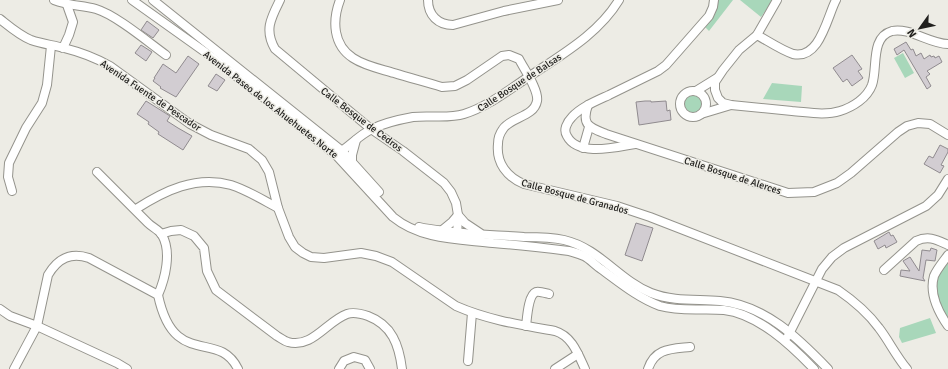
<svg xmlns="http://www.w3.org/2000/svg" width="948" height="369" viewBox="0 0 948 369" font-family="Signika,sans-serif">
<style>
.green{fill:#a8d7ba}
.building{fill:#d2cdd2;stroke:#908b8f}
.lines{fill:none;stroke-linecap:round;stroke-linejoin:round}
.minor-casing{stroke:#94938c;stroke-width:10}
.minor{stroke:#fff;stroke-width:8}
.labels{text-anchor:middle;stroke-width:3;stroke-linejoin:round;paint-order:stroke}
.street-label{font-size:10px;fill:#21201e;stroke:#edece5}
</style>
<rect width="100%" height="100%" fill="#edece5"/>
<g class="green">
<polygon points="718,0 733,0 709,31 705,27 715,14"/>
<polygon points="740,0 773,0 761,17"/>
<polygon points="903,53 914,73 905,78 894,58"/>
<polygon points="772,83 802,86 801,102 763,99"/>
<circle cx="693" cy="104" r="11"/>
<path d="M948 260V322C935 296 930 284 948 260Z"/>
<polygon points="930,318 936,333 902,343 899,337 900,328"/>
</g>
<g class="building">
<polygon points="147,21 159,30 153,38 141,30"/>
<polygon points="906,42 911,50 913,49 916,56 921,53 924,59 930,55 931,57 934,56 935,58 939,56 942,62 927,71 930,74 926,77 931,86 927,89 904,50 897,55 894,49"/>
<polygon points="141,45 152,52 146,61 135,53"/>
<polygon points="852,55 862,69 858,71 863,78 852,86 847,79 843,82 833,68"/>
<polygon points="188,56 199,64 176,97 160,88 161,87 153,81 155,78 154,78 163,64 176,73"/>
<polygon points="216,74 225,80 217,91 208,86"/>
<polygon points="146,101 170,116 167,121 178,128 192,136 183,150 158,134 159,132 148,124 149,122 137,114"/>
<polygon points="645,101 651,101 651,102 666,101 667,111 670,110 671,120 639,125 636,102"/>
<polygon points="940,145 948,149 948,152 941,165 944,166 940,173 924,164 929,156 933,158"/>
<polygon points="636,223 653,228 642,261 625,255"/>
<polygon points="889,232 891,236 893,235 897,242 886,248 885,245 878,249 874,241"/>
<polygon points="931,248 937,250 935,261 926,260 923,278 925,281 900,276 901,270 910,271 903,261 910,257 919,271 922,250 930,251"/>
</g>
<g class="lines">
<g class="minor-casing">
<g id="minor">
<path d="M54 0C69 6 82 5 96 9 116 15 148 42 166 55"/>
<path d="M132 0 212 57 336 155 393 217C421 240 459 239 493 243 518 245 544 248 569 251 574 252 579 254 584 256 590 259 595 265 601 269 619 282 638 298 660 306 681 312 703 308 724 310 758 314 791 345 814 369"/>
<polyline points="153,0 342,151 379,192"/>
<path d="M280 0C271 18 264 30 275 49L371 129 403 151 444 183 451 192 456 203 458 215 457 237"/>
<path d="M340 0C332 21 333 45 353 58 365 66 381 69 394 73 410 78 426 82 442 87L455 86 467 80 502 56 509 55 519 59C524 69 539 90 537 101 534 117 511 117 503 129 500 133 498 139 498 144 496 163 507 177 524 184L617 206 650 217 838 290C854 301 868 313 879 328 889 341 896 356 907 369"/>
<path d="M428 0C428 15 438 25 453 25L504 11 558 0"/>
<path d="M777 0 757 35 739 50 723 70 715 82V90L718 98 723 103 731 105C751 107 771 109 792 111 807 112 824 116 840 111 853 107 867 98 872 85 878 68 870 37 892 31 909 27 930 44 948 44"/>
<path d="M0 19C10 27 19 35 31 40 42 44 53 45 64 48 80 52 96 58 110 66L190 124 211 135 249 149 262 160 269 172 278 208 289 237 295 247 303 253 311 257 324 258 361 253 376 256 392 262 456 306C488 320 521 325 555 331 572 336 578 354 585 369"/>
<path d="M757 35C768 41 781 50 793 54 820 60 827 17 836 0"/>
<polyline points="63,48 69,35 73,22 67,5"/>
<circle cx="693" cy="104" r="13"/>
<polyline points="696,91 717,78"/>
<path d="M588 105C581 125 589 127 606 134L788 193 814 192 837 183 851 173 898 132 907 126 918 123 930 124 948 135"/>
<polyline points="701,114 731,105"/>
<path d="M635 144C616 147 578 157 567 136 563 130 567 122 572 117 581 107 596 101 609 95 625 87 642 79 658 71L666 65 709 16 713 7 714 0"/>
<polyline points="583,148 589,127"/>
<path d="M337 154C349 147 359 135 372 129 382 124 402 119 413 117 430 115 448 119 464 114 487 107 507 91 527 78 559 56 598 35 619 0"/>
<polyline points="352,162 352,155 356,140"/>
<path d="M97 172C114 189 131 206 148 223 152 227 159 230 162 235 172 252 165 279 158 295"/>
<polyline points="12,191 8,177 9,163 26,128 42,103 47,85 51,46"/>
<path d="M136 209C164 191 196 175 231 185 247 190 263 200 278 208"/>
<path d="M419 227C427 229 437 230 446 231 472 235 498 235 524 237 537 237 551 237 564 240 599 248 619 280 651 293 674 302 697 299 720 301 765 305 798 338 828 369"/>
<polyline points="441,231 452,222 458,215 465,223 480,233"/>
<path d="M161 234 171 231 181 230 194 236 204 248 207 271 216 290 277 336C281 338 284 341 288 342 312 349 327 321 347 314 353 312 362 314 368 316 392 325 399 345 402 369"/>
<path d="M948 255C943 262 937 269 934 276 929 293 939 313 948 326"/>
<path d="M884 270 916 241C929 235 937 240 948 245"/>
<polyline points="0,309 10,316 37,326 117,363 127,369"/>
<path d="M526 326C527 319 528 295 536 292 539 291 545 293 549 294"/>
<polyline points="788,336 822,269 832,257 844,248 926,206 938,195 948,179"/>
<polyline points="468,361 472,313"/>
<path d="M14 369 37 326 48 275C58 258 71 252 89 258L158 295C161 309 166 326 178 336 198 353 224 340 238 369"/>
<polyline points="339,369 344,361 354,357 365,360 370,369"/>
<polyline points="555,369 578,354"/>
<path d="M648 369C655 348 671 349 690 347"/>
</g>
</g>
<use href="#minor" class="minor"/>
</g>
<g class="labels">
<g class="street-label">
<text transform="translate(519 82) rotate(-33)" y="4">Calle Bosque de Balsas</text>
<text transform="translate(151 95) rotate(34)" y="4">Avenida Fuente de Pescador</text>
<text transform="translate(271 104) rotate(38)" y="4">Avenida Paseo de los Ahuehuetes Norte</text>
<text transform="translate(362 119) rotate(37)" y="4">Calle Bosque de Cedros</text>
<text transform="translate(733 175) rotate(18)" y="4">Calle Bosque de Alerces</text>
<text transform="translate(575 196) rotate(15)" y="4">Calle Bosque de Granados</text>
</g>
</g>
<g transform="translate(920 28) rotate(237)" stroke="#edece5" stroke-width="3" paint-order="stroke">
<path d="M0-3L7 15L0 10L-7 15Z" fill="#21201e"/>
<text y="-6" font-size="11" font-weight="bold" text-anchor="middle" fill="#21201e">N</text>
</g>
</svg>
